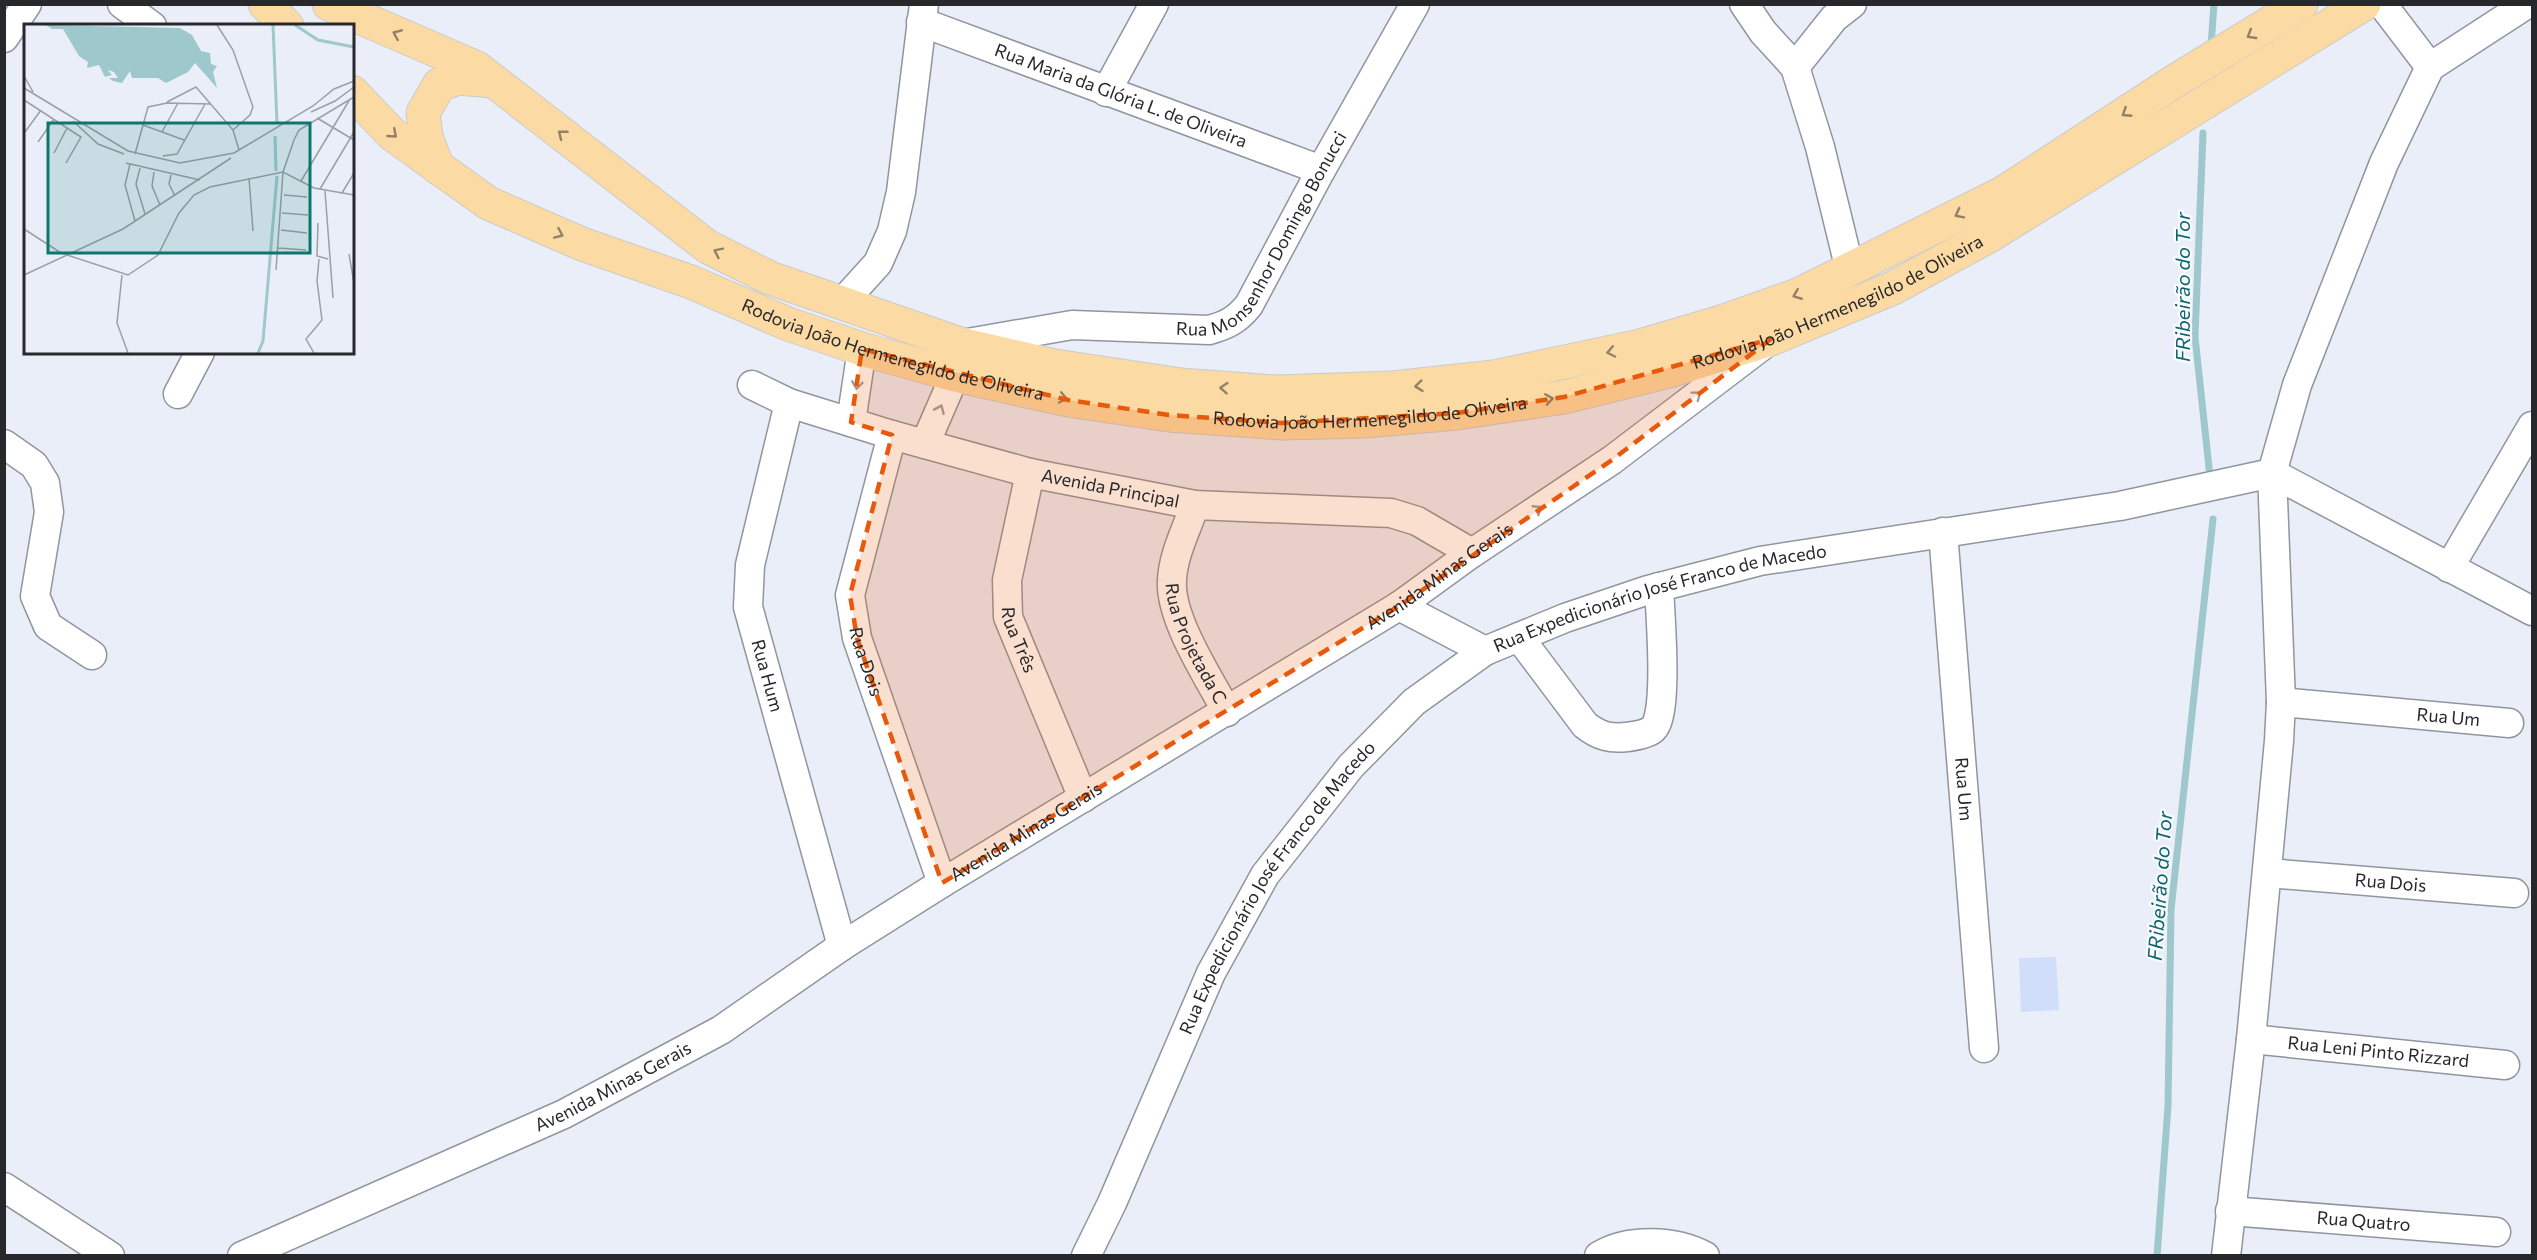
<svg xmlns="http://www.w3.org/2000/svg" width="2537" height="1260" viewBox="0 0 2537 1260" font-family="Commissioner,sans-serif">
<style>
.pitch{fill:#d0def9}
.lines{fill:none;stroke-linecap:round;stroke-linejoin:round}
.stream{stroke:#9ec8cc;stroke-width:7}
.minor-casing{stroke:#91959e;stroke-width:31}
.major-casing{stroke:#cbcbcc;stroke-width:35}
.minor{stroke:#fff;stroke-width:28}
.major{stroke:#fcdaa3;stroke-width:33}
.oneway{stroke:#928168}
.oneway2{stroke:#9e9ea0}
.marked{fill:#e8590c;fill-opacity:0.2;stroke:#e8590c;stroke-width:4.5;stroke-dasharray:12 8;stroke-linejoin:round}
.labels{text-anchor:middle;stroke-width:4.5;stroke-linejoin:round;paint-order:stroke}
.street-label{font-size:18px;fill:#27282c;stroke:#f9fbff}
.water-label{font-size:20px;font-style:italic;fill:#0d646a;stroke:#f9fbff}
.inset-river{fill:none;stroke:#9ec8cc;stroke-width:3}
.inset-road{fill:none;stroke:#9b9fa6;stroke-width:1.5}
.view{fill:#0f766e;fill-opacity:0.15;stroke:#0f766e;stroke-width:3}
.inset-edge{fill:none;stroke:#27282c;stroke-width:3}
</style>
<rect width="100%" height="100%" fill="#e9eef8"/>
<polygon class="pitch" points="2056,957 2059,1010 2021,1012 2019,958"/>
<g class="lines">
<g class="stream">
<polyline points="2211,46 2214,4"/>
<polyline points="2203,133 2195,337 2210,477"/>
<polyline points="2157,1256 2168,1106 2171,910 2213,519"/>
</g>
<g class="minor-casing">
<g id="minor">
<polyline points="122,4 152,26"/>
<polyline points="1744,4 1763,32 1795,67 1820,147 1850,270"/>
<polyline points="2382,4 2430,67"/>
<path id="s1" d="M921 22 1321 170"/>
<polyline points="4,38 27,4"/>
<polyline points="1795,67 1834,18 1852,4"/>
<polyline points="1106,92 1154,4"/>
<polyline points="841,304 878,263 892,231 901,192 924,4"/>
<path id="s2" d="M962 344 1072 325 1209 330C1227 325 1237 320 1249 305L1321 170 1415 4"/>
<path id="s3" d="M752 385 789 403 892 435 1030 473 1195 505 1391 513 1417 521 1472 553"/>
<polyline points="178,394 200,352"/>
<path id="s4" d="M789 403 750 565 748 607 842 946"/>
<polyline points="851,422 862,349"/>
<path id="s5" d="M892 435 850 595 857 638 942 883"/>
<polyline points="4,444 34,465 45,483 49,512 35,596 48,626 92,655"/>
<polyline points="925,444 955,375"/>
<path id="s6" d="M1030 473 1007 580 1008 617 1083 798"/>
<path id="s7" d="M1195 505C1187 528 1173 555 1172 580 1169 618 1209 678 1227 712"/>
<path id="s8" d="M1943 532 1984 1048"/>
<polyline points="2449,568 2532,426"/>
<polyline points="1399,606 1485,651"/>
<path d="M1519 637 1585 725C1599 736 1610 739 1627 737 1635 736 1647 734 1653 729 1669 715 1660 612 1659 587"/>
<path id="s9" d="M2281 702 2509 723"/>
<path id="s10" d="M2268 873 2514 893"/>
<path id="s11" d="M2251 1039 2505 1065"/>
<polyline points="4,1187 110,1256"/>
<path id="s12" d="M2230 1211 2496 1232"/>
<path id="s13" d="M242 1256 564 1114 721 1030 842 946 942 883 1399 606 1472 553 1612 460 1762 346"/>
<path id="s14" d="M1086 1256 1112 1203 1211 973 1265 875 1351 766 1414 702 1485 651 1565 618 1648 590 1760 561 2120 506 2272 473 2532 611"/>
<path d="M1599 1256C1628 1238 1675 1240 1705 1256"/>
<polyline points="2226,1256 2251,1039 2279,741 2281,702 2272,473 2297,385 2384,163 2430,67 2527,4"/>
</g>
</g>
<g class="major-casing">
<g id="major">
<polyline points="265,4 287,26"/>
<polyline points="329,4 477,68 708,247 770,278 960,344 1055,366 1181,385 1276,392 1393,388 1494,377 1640,346 1721,322 1798,295 2003,193 2175,81 2301,4"/>
<path id="s15" d="M352 92 392 134 488 203 582 244 691 282 788 324 862 349 955 375 1068 400 1169 415 1282 423 1365 421 1457 413 1564 397 1669 371 1771 339 1893 288 1989 236 2364 4"/>
<polyline points="438,168 426,137 423,113 439,85 458,78 493,81"/>
</g>
</g>
<use href="#minor" class="minor"/>
<use href="#major" class="major"/>
</g>
<defs><path id="oneway-chevron" d="M-2-3.5L2.5 0L-2 3.5" fill="none" stroke-width="1.6" stroke-linecap="round" stroke-linejoin="round" transform="scale(1.5)"/></defs>
<g class="oneway">
<use href="#oneway-chevron" transform="translate(397 34) rotate(-157)"/>
<use href="#oneway-chevron" transform="translate(2251 35) rotate(149)"/>
<use href="#oneway-chevron" transform="translate(2126 113) rotate(147)"/>
<use href="#oneway-chevron" transform="translate(393 134) rotate(41)"/>
<use href="#oneway-chevron" transform="translate(562 134) rotate(-142)"/>
<use href="#oneway-chevron" transform="translate(1959 214) rotate(153)"/>
<use href="#oneway-chevron" transform="translate(559 234) rotate(24)"/>
<use href="#oneway-chevron" transform="translate(718 252) rotate(-154)"/>
<use href="#oneway-chevron" transform="translate(1797 295) rotate(158)"/>
<use href="#oneway-chevron" transform="translate(1611 352) rotate(168)"/>
<use href="#oneway-chevron" transform="translate(1419 386) rotate(174)"/>
<use href="#oneway-chevron" transform="translate(1224 388) rotate(-176)"/>
<use href="#oneway-chevron" transform="translate(1063 398) rotate(12)"/>
<use href="#oneway-chevron" transform="translate(1549 399) rotate(-9)"/>
</g>
<g class="oneway2">
<use href="#oneway-chevron" transform="translate(857 385) rotate(98)"/>
<use href="#oneway-chevron" transform="translate(1697 395) rotate(-37)"/>
<use href="#oneway-chevron" transform="translate(940 409) rotate(-66)"/>
<use href="#oneway-chevron" transform="translate(1538 509) rotate(-33)"/>
</g>
<path class="marked" d="M1771 339 1612 460 1399 606 942 883 857 638 850 595 892 435 851 422 862 349 1068 400 1169 415 1282 423 1457 413 1564 397Z"/>
<g class="labels">
<g class="street-label">
<text dy="6" stroke="none"><textPath href="#s1" startOffset="213">Rua Maria da Glória L. de Oliveira</textPath></text>
<text dy="6" stroke="none"><textPath href="#s2" startOffset="354">Rua Monsenhor Domingo Bonucci</textPath></text>
<text dy="6" stroke="none"><textPath href="#s15" startOffset="1580">Rodovia João Hermenegildo de Oliveira</textPath></text>
<text dy="6" stroke="none"><textPath href="#s15" startOffset="608">Rodovia João Hermenegildo de Oliveira</textPath></text>
<text dy="6" stroke="none"><textPath href="#s15" startOffset="1094">Rodovia João Hermenegildo de Oliveira</textPath></text>
<text dy="6" stroke="none"><textPath href="#s3" startOffset="374">Avenida Principal</textPath></text>
<text dy="6" stroke="none"><textPath href="#s13" startOffset="1380">Avenida Minas Gerais</textPath></text>
<text dy="6" stroke="none"><textPath href="#s14" startOffset="921">Rua Expedicionário José Franco de Macedo</textPath></text>
<text dy="6" stroke="none"><textPath href="#s6" startOffset="171">Rua Três</textPath></text>
<text dy="6" stroke="none"><textPath href="#s7" startOffset="147">Rua Projetada C</textPath></text>
<text dy="6" stroke="none"><textPath href="#s5" startOffset="234">Rua Dois</textPath></text>
<text dy="6" stroke="none"><textPath href="#s4" startOffset="280">Rua Hum</textPath></text>
<text dy="6" stroke="none"><textPath href="#s9" startOffset="168">Rua Um</textPath></text>
<text dy="6" stroke="none"><textPath href="#s8" startOffset="258">Rua Um</textPath></text>
<text dy="6" stroke="none"><textPath href="#s13" startOffset="894">Avenida Minas Gerais</textPath></text>
<text dy="6" stroke="none"><textPath href="#s10" startOffset="123">Rua Dois</textPath></text>
<text dy="6" stroke="none"><textPath href="#s14" startOffset="417">Rua Expedicionário José Franco de Macedo</textPath></text>
<text dy="6" stroke="none"><textPath href="#s11" startOffset="128">Rua Leni Pinto Rizzard</textPath></text>
<text dy="6" stroke="none"><textPath href="#s13" startOffset="408">Avenida Minas Gerais</textPath></text>
<text dy="6" stroke="none"><textPath href="#s12" startOffset="134">Rua Quatro</textPath></text>
</g>
<g class="water-label">
<text transform="translate(2183 287) rotate(-90)" y="7">FRibeirão do Tor</text>
<text transform="translate(2160 886) rotate(-86)" y="7">FRibeirão do Tor</text>
</g>
</g>
<g transform="translate(24 24)">
<rect width="330" height="330" fill="#e9eef8"/>
<path d="M22 1 156 4 168 11 177 27 186 29 187 40 193 42 189 48 193 64 171 39 164 48 142 59 134 54H108L106 47 98 59 89 57 85 54H94L90 48 84 46 88 51 81 53 75 41 63 44 64 38 55 32 39 5H28Z" fill="#9ec8cc"/>
<path class="inset-river" d="M249 1 253 100M271 1 294 16 330 23M251 112 252 147M234 329 239 317 253 152"/>
<path class="inset-road" d="M193 1 209 26 229 83 226 91 209 106M0 52 9 68M0 64 104 127 156 139 210 129 289 82 310 65 330 57M0 76 57 113 42 139M143 78 172 63 209 106 215 126M287 88 311 77 330 63M293 94 330 116M49 97 74 120 100 130M119 101 160 116M1 108 17 86M138 108 154 79M14 118 30 95M30 129 43 104M111 130 124 83 143 79 187 80M139 132 153 130 181 80M102 139 176 156M106 140 101 161 111 197M116 144 112 160 121 190M130 148 128 162 136 181M147 151 145 160 151 172M225 154 229 207M277 157 326 75M296 165 330 108M301 167 309 274M318 169 330 149M260 171 283 173M258 189 284 191M294 199 293 232 304 235M0 205 37 229 104 251 134 231 155 189 170 171 186 163 259 148 290 164 330 171M257 206 283 209M254 224 282 226M325 230 330 259M252 246 259 148 270 116 275 106 330 73M0 251 99 205 207 134M98 251 93 299 104 329M290 329 282 315 298 296 293 257 295 235"/>
<path class="view" d="M24 99H286V229H24Z"/>
<rect width="330" height="330" class="inset-edge"/>
</g>
<rect width="2537" height="1260" fill="none" stroke="#27282c" stroke-width="12"/>
</svg>
